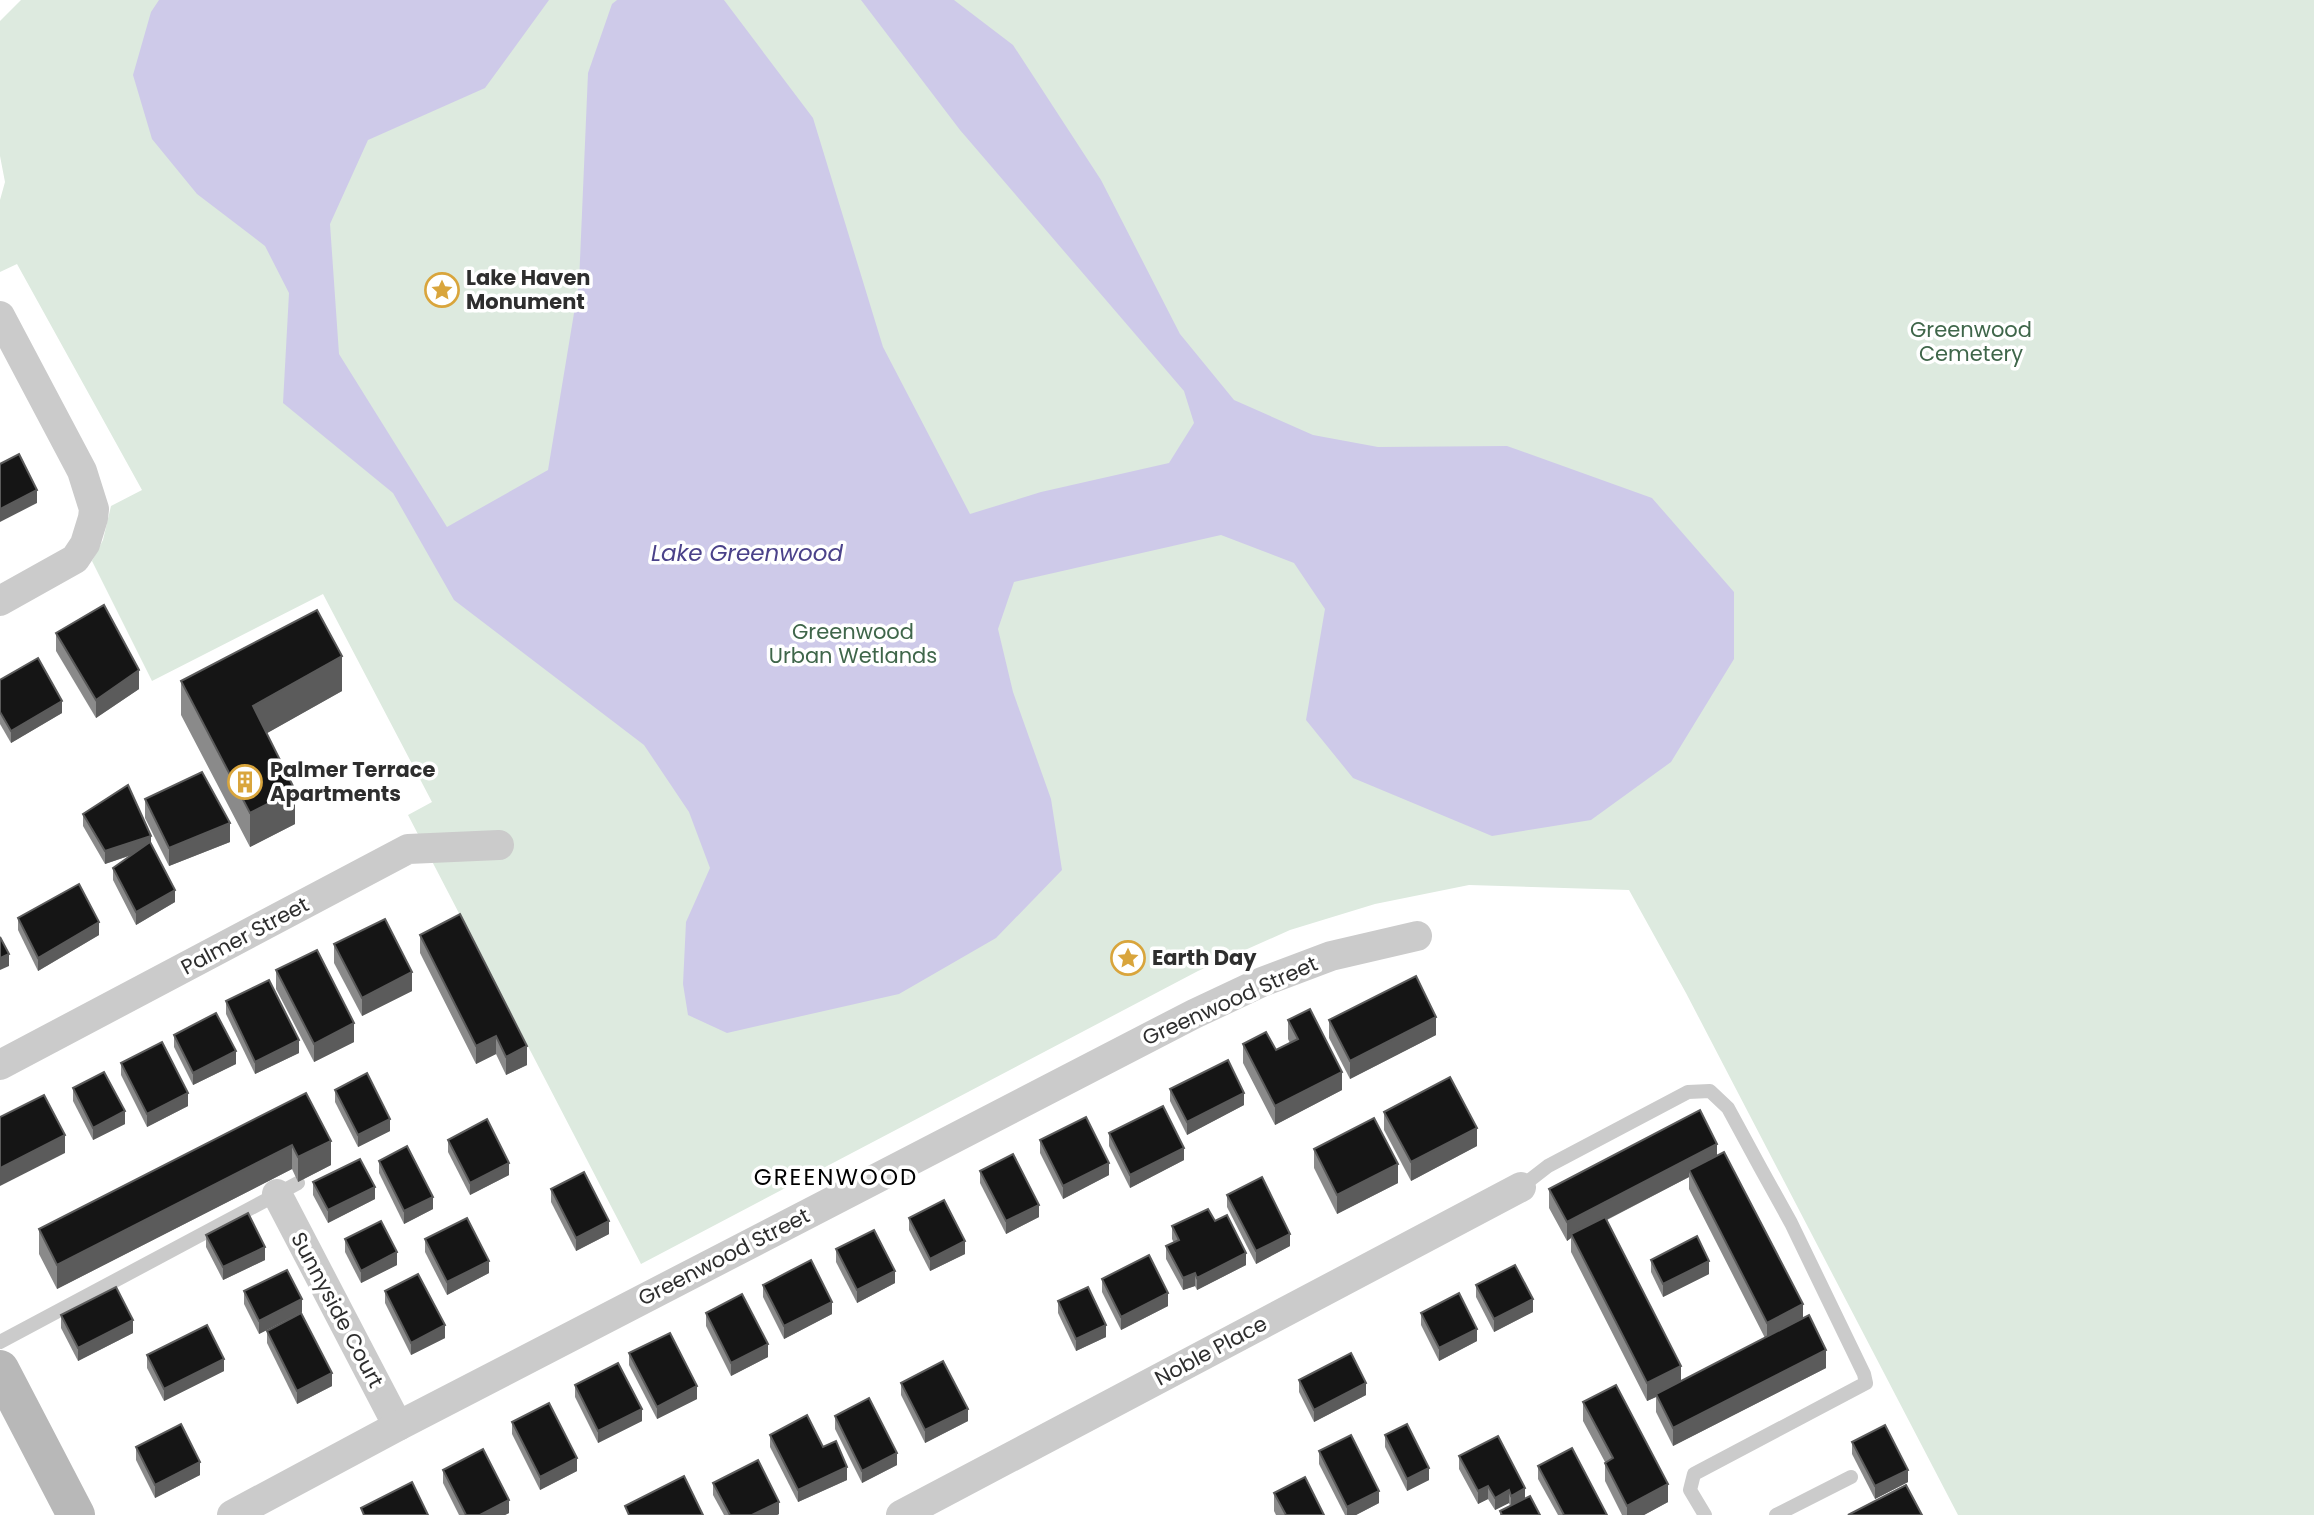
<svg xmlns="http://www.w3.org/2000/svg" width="2314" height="1515" viewBox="0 0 2314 1515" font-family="Poppins,sans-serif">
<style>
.green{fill:#ddeadf}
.water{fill:#cecae9}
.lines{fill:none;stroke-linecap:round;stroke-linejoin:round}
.lane{stroke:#cbcbcb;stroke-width:14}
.street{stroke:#cbcbcb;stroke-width:30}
.secondary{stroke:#b8b8b8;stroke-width:38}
.wall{fill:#8a8a8a;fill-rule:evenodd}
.shaded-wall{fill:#5b5b5b}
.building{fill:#151515;stroke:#5b5b5b;stroke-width:2}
.labels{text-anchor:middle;stroke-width:7;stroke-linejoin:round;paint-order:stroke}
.poi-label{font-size:21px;font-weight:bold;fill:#2e2e2e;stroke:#fff;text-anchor:start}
.park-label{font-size:21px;fill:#3f664a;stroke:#fff}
.street-label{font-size:21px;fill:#2e2e2e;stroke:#fff}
.water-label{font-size:23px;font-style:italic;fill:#4b428a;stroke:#fff}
.neighbourhood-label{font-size:23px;letter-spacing:2px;fill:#000;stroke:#fff}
</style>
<rect width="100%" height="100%" fill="#fff"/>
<polygon class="green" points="21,0 2314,0 2314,1515 1958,1515 1686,993 1629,890 1469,885 1375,904 1290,930 1198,971 641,1264 408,815 432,802 323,594 152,681 92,561 103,540 111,506 142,490 17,264 0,272 0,200 5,182 0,156 0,21"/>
<polygon class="water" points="159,0 549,0 485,88 368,140 330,224 339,354 447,527 548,470 579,283 588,73 612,4 617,0 724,0 813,118 883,347 970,514 1041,492 1169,463 1194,423 1184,391 960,130 861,0 954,0 1013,45 1101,180 1180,334 1234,400 1313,435 1378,447 1507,446 1652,498 1734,592 1734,659 1671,762 1591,820 1492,836 1353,778 1306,720 1325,609 1294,563 1221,535 1014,582 998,629 1013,692 1051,799 1062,870 996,938 899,994 727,1033 688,1015 683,984 686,922 710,868 689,812 644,745 454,600 393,493 283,403 289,293 265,246 197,194 152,139 133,75 151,12"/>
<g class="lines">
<g class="lane">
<polyline points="1521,1187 1548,1166 1688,1092 1710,1091 1728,1108 1760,1167 1791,1223 1864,1374 1866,1383 1694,1474 1690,1490 1705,1515"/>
<polyline points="0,1342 298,1183"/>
<polyline points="1776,1515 1851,1477"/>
</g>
<g class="street">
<polyline points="0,316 82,471 94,509 93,518 85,544 75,559 0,601"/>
<polyline points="0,1065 408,849 499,845"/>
<polyline points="277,1194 398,1426"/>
<polyline points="232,1515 398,1426 1194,1014 1262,982 1331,956 1417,936"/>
<polyline points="901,1515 1521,1187"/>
</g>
<polyline class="secondary" points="0,1369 76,1515"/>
</g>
<g class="wall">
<polygon points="56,633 139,689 96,718 56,651"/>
<polygon points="0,680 62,713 11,743 0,724"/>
<polygon points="181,681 342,691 267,733 295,824 250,847 181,715"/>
<polygon points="145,799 230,842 169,866 145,818"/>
<polygon points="83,814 151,844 175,902 136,925 113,880 113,868 132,855 105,864 83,826"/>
<polygon points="18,918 99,935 38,971 18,930"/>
<polygon points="420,935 527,1065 506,1075 496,1054 476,1064 420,953"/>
<polygon points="334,944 412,991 362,1016 334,963"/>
<polygon points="276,970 354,1042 314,1062 276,989"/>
<polygon points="226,1001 299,1053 255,1074 226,1014"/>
<polygon points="1288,1020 1342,1090 1275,1125 1243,1063 1243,1044 1276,1050 1290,1043 1288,1039"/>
<polygon points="1329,1020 1436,1035 1350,1079 1329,1038"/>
<polygon points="174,1035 236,1064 193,1085 174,1047"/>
<polygon points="121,1063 188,1106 147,1127 121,1075"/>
<polygon points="73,1088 125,1124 93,1140 73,1101"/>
<polygon points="1170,1089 1244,1105 1187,1135 1170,1101"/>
<polygon points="335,1090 390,1131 358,1147 335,1102"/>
<polygon points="306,1093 331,1165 298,1182 292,1169 57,1289 39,1254 39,1229"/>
<polygon points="1384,1112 1477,1146 1411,1181 1384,1130"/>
<polygon points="1109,1133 1184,1160 1130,1188 1109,1146"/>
<polygon points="448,1140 509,1175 470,1195 448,1152"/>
<polygon points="1040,1140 1109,1175 1063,1199 1040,1153"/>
<polygon points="1314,1149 1398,1183 1337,1214 1314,1168"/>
<path d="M1717 1156 1803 1319 1826 1368 1673 1446 1656 1412V1397L1647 1401 1571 1252V1238L1567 1241 1549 1208V1189ZM1689 1177V1189L1765 1338 1681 1381 1607 1220Z"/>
<polygon points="379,1161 433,1209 404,1224 379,1173"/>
<polygon points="980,1171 1039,1217 1006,1234 980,1183"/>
<polygon points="313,1182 375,1199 328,1223 313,1195"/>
<polygon points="551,1189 609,1234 576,1251 551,1202"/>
<polygon points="1227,1195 1290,1246 1256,1264 1227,1207"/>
<polygon points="909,1218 965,1254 930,1271 909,1230"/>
<polygon points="1215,1221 1246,1265 1197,1290 1195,1286 1183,1290 1166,1259 1166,1246 1174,1243 1172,1239 1172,1226"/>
<polygon points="206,1235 265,1260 223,1280 206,1247"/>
<polygon points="345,1239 397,1265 361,1283 345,1252"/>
<polygon points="425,1239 489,1273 447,1295 425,1252"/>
<polygon points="836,1249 895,1283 857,1303 836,1262"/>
<polygon points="1651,1260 1709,1274 1663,1297 1651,1272"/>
<polygon points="1102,1279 1168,1306 1121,1330 1102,1292"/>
<polygon points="763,1285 832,1314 784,1339 763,1297"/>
<polygon points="1476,1285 1533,1312 1494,1332 1476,1297"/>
<polygon points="244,1291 302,1312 259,1334 244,1304"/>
<polygon points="385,1291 445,1338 411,1355 385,1303"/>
<polygon points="1058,1301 1106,1337 1076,1351 1058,1313"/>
<polygon points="706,1313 768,1357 731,1376 706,1326"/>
<polygon points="1421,1313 1477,1341 1439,1361 1421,1325"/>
<polygon points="61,1315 133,1333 78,1361 61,1328"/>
<polygon points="267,1331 332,1386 297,1404 267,1343"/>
<polygon points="629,1353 697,1399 657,1419 629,1365"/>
<polygon points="147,1355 224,1371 164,1401 147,1368"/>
<polygon points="1299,1380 1366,1395 1314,1422 1299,1392"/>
<polygon points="901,1383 968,1421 925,1443 901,1395"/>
<polygon points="575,1385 642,1421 598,1443 575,1397"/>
<polygon points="1583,1402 1668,1502 1644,1515 1622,1515 1605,1481 1605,1462 1583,1421"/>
<polygon points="835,1416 897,1465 862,1483 835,1429"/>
<polygon points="512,1422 577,1471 540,1490 512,1434"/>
<polygon points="770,1435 823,1447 847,1480 798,1502 770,1447"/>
<polygon points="1385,1435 1429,1480 1407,1491 1385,1447"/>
<polygon points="1852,1442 1908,1482 1875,1499 1852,1454"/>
<polygon points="136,1447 200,1475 155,1498 136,1460"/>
<polygon points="1319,1451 1379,1503 1356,1515 1345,1515 1319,1464"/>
<polygon points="1459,1456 1525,1498 1540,1515 1500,1515 1500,1511 1510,1506 1509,1503 1495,1510 1488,1499 1478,1504 1459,1469"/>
<polygon points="1538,1466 1607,1515 1558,1515 1538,1479"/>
<polygon points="443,1470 509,1513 505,1515 459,1515 443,1483"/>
<polygon points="713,1483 779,1514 777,1515 724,1515 713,1495"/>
<polygon points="1274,1493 1324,1515 1276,1515 1274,1511"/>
</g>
<g class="shaded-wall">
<polygon points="37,490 37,503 0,522 0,509"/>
<polygon points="342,656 342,691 253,741 253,706"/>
<polygon points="139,670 139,689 96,718 96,700"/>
<polygon points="62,701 62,713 11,743 11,731"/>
<polygon points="295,790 295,824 250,847 250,813"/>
<polygon points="230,823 230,842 169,866 169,848"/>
<polygon points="151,836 151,848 105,864 105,851"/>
<polygon points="175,890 175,902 136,925 136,912"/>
<polygon points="99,922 99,935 38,971 38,958"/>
<polygon points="9,954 9,966 0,970 0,958"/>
<polygon points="412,972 412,991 362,1016 362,998"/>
<polygon points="1436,1017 1436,1035 1350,1079 1350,1061"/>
<polygon points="354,1023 354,1042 314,1062 314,1044"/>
<polygon points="496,1036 496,1054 476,1064 476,1046"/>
<polygon points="299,1040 299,1053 255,1074 255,1062"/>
<polygon points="527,1046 527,1065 506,1075 506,1057"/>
<polygon points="236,1051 236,1064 193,1085 193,1073"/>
<polygon points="1342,1072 1342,1090 1275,1125 1275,1106"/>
<polygon points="188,1093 188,1106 147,1127 147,1114"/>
<polygon points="1244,1093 1244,1105 1187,1135 1187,1122"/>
<polygon points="125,1111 125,1124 93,1140 93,1128"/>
<polygon points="390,1119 390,1131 358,1147 358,1135"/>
<polygon points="1477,1128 1477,1146 1411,1181 1411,1162"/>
<polygon points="65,1135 65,1153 0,1186 0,1168"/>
<polygon points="331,1141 331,1165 298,1182 298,1157"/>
<polygon points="1717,1144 1717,1162 1689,1170 1689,1177 1573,1237 1571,1234 1571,1238 1567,1241 1567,1222"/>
<polygon points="292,1145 292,1169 57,1289 57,1265"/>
<polygon points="1184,1148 1184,1160 1130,1188 1130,1175"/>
<polygon points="509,1163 509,1175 470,1195 470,1183"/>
<polygon points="1109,1163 1109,1175 1063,1199 1063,1186"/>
<polygon points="1398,1164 1398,1183 1337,1214 1337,1195"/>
<polygon points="375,1187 375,1199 328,1223 328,1210"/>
<polygon points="433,1197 433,1209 404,1224 404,1211"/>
<polygon points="1039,1205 1039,1217 1006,1234 1006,1221"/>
<polygon points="609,1221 609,1234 576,1251 576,1238"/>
<polygon points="1290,1234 1290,1246 1256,1264 1256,1251"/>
<polygon points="965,1241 965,1254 930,1271 930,1259"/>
<polygon points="265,1247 265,1260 223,1280 223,1267"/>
<polygon points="397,1252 397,1265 361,1283 361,1271"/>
<polygon points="1246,1253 1246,1265 1197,1290 1197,1278"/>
<polygon points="489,1261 489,1273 447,1295 447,1282"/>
<polygon points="1709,1261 1709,1274 1663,1297 1663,1284"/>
<polygon points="895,1271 895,1283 857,1303 857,1290"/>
<polygon points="1195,1273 1195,1286 1183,1290 1183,1278"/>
<polygon points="1168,1293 1168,1306 1121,1330 1121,1317"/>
<polygon points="302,1299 302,1312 259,1334 259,1321"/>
<polygon points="1533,1299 1533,1312 1494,1332 1494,1319"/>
<polygon points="832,1302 832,1314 784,1339 784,1326"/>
<polygon points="1803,1304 1803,1323 1767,1341 1767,1323"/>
<polygon points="133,1320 133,1333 78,1361 78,1348"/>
<polygon points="445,1325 445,1338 411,1355 411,1343"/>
<polygon points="1106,1325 1106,1337 1076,1351 1076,1339"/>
<polygon points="1477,1329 1477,1341 1439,1361 1439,1348"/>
<polygon points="768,1344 768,1357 731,1376 731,1363"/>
<polygon points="1826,1350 1826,1368 1673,1446 1673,1428"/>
<polygon points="224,1359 224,1371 164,1401 164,1389"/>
<polygon points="1681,1366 1681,1384 1656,1394 1656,1397 1647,1401 1647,1383"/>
<polygon points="332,1373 332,1386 297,1404 297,1391"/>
<polygon points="1366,1383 1366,1395 1314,1422 1314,1410"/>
<polygon points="697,1386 697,1399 657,1419 657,1407"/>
<polygon points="642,1409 642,1421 598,1443 598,1431"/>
<polygon points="968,1409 968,1421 925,1443 925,1430"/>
<polygon points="897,1453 897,1465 862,1483 862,1471"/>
<polygon points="577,1458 577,1471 540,1490 540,1477"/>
<polygon points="200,1462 200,1475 155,1498 155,1485"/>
<polygon points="847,1467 847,1480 798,1502 798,1490"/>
<polygon points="1429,1468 1429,1480 1407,1491 1407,1479"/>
<polygon points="1908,1470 1908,1482 1875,1499 1875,1486"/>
<polygon points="1668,1484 1668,1502 1644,1515 1627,1515 1627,1506"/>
<polygon points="1488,1486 1488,1499 1478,1504 1478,1491"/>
<polygon points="1525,1488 1525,1501 1511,1508 1511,1496"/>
<polygon points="1509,1490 1509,1503 1495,1510 1495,1498"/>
<polygon points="1379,1491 1379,1503 1356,1515 1347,1515 1347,1507"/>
<polygon points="509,1500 509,1513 505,1515 480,1515"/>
<polygon points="779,1502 779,1514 777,1515 752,1515"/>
</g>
<g class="building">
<polygon points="19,454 37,490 0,509 0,464"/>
<polygon points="104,605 139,670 96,700 56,633"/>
<polygon points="317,610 342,656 253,706 295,790 250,813 181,681"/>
<polygon points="38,658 62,701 11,731 0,712 0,680"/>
<polygon points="202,772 230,823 169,848 145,799"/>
<polygon points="128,785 151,836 105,851 83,814"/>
<polygon points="150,842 175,890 136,912 113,868"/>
<polygon points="79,884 99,922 38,958 18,918"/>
<polygon points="460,914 527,1046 506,1057 496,1036 476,1046 420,935"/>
<polygon points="385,919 412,972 362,998 334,944"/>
<polygon points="0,937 9,954 0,958"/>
<polygon points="317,950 354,1023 314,1044 276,970"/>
<polygon points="1416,976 1436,1017 1350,1061 1329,1020"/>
<polygon points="269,980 299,1040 255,1062 226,1001"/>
<polygon points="1310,1009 1342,1072 1275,1106 1243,1044 1266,1032 1276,1050 1298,1039 1288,1020"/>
<polygon points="216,1013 236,1051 193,1073 174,1035"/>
<polygon points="162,1042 188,1093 147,1114 121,1063"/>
<polygon points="1228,1060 1244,1093 1187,1122 1170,1089"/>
<polygon points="104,1072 125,1111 93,1128 73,1088"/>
<polygon points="367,1073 390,1119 358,1135 335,1090"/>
<polygon points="1450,1077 1477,1128 1411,1162 1384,1112"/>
<polygon points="306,1093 331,1141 298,1157 292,1145 57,1265 39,1229"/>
<polygon points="44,1095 65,1135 0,1168 0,1117"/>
<polygon points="1163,1106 1184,1148 1130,1175 1109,1133"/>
<polygon points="1700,1110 1717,1144 1567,1222 1549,1189"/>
<polygon points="1086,1117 1109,1163 1063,1186 1040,1140"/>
<polygon points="1374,1118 1398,1164 1337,1195 1314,1149"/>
<polygon points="487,1119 509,1163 470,1183 448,1140"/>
<polygon points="407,1146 433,1197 404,1211 379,1161"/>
<polygon points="1724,1152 1803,1304 1767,1323 1689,1170"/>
<polygon points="1013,1154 1039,1205 1006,1221 980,1171"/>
<polygon points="360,1159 375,1187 328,1210 313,1182"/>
<polygon points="584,1172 609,1221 576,1238 551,1189"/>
<polygon points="1262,1177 1290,1234 1256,1251 1227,1195"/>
<polygon points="944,1200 965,1241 930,1259 909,1218"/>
<polygon points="1208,1209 1215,1221 1227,1215 1246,1253 1197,1278 1195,1273 1183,1278 1166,1246 1179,1240 1172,1226"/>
<polygon points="248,1213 265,1247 223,1267 206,1235"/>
<polygon points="1605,1217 1681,1366 1647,1383 1571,1234"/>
<polygon points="467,1218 489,1261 447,1282 425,1239"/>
<polygon points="381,1221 397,1252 361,1271 345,1239"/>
<polygon points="874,1230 895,1271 857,1290 836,1249"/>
<polygon points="1697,1236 1709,1261 1663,1284 1651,1260"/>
<polygon points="1149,1255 1168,1293 1121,1317 1102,1279"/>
<polygon points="811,1260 832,1302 784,1326 763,1285"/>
<polygon points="1515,1265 1533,1299 1494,1319 1476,1285"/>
<polygon points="287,1270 302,1299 259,1321 244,1291"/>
<polygon points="418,1274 445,1325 411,1343 385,1291"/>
<polygon points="116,1287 133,1320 78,1348 61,1315"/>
<polygon points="1088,1287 1106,1325 1076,1339 1058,1301"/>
<polygon points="1459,1293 1477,1329 1439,1348 1421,1313"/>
<polygon points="742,1294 768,1344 731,1363 706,1313"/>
<polygon points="301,1313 332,1373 297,1391 267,1331"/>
<polygon points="1809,1315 1826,1350 1673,1428 1656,1394"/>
<polygon points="207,1325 224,1359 164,1389 147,1355"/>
<polygon points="670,1333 697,1386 657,1407 629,1353"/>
<polygon points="1351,1353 1366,1383 1314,1410 1299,1380"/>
<polygon points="943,1361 968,1409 925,1430 901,1383"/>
<polygon points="618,1363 642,1409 598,1431 575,1385"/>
<polygon points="1616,1385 1668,1484 1627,1506 1605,1463 1613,1458 1583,1402"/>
<polygon points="869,1398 897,1453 862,1471 835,1416"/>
<polygon points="549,1403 577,1458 540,1477 512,1422"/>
<polygon points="807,1415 823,1447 836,1441 847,1467 798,1490 770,1435"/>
<polygon points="181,1424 200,1462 155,1485 136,1447"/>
<polygon points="1407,1424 1429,1468 1407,1479 1385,1435"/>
<polygon points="1885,1425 1908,1470 1875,1486 1852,1442"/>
<polygon points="1351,1435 1379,1491 1347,1507 1319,1451"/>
<polygon points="1498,1436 1525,1488 1511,1496 1509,1490 1495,1498 1488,1486 1478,1491 1459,1456"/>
<polygon points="1572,1448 1607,1515 1564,1515 1538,1466"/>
<polygon points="483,1449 509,1500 480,1515 466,1515 443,1470"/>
<polygon points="758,1460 779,1502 752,1515 730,1515 713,1483"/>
<polygon points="684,1476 703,1515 629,1515 625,1506"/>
<polygon points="1305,1477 1324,1515 1286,1515 1274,1493"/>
<polygon points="412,1482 428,1515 364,1515 361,1508"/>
<polygon points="1906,1485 1922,1515 1848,1515"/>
<polygon points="1530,1496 1540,1515 1502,1515 1500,1511"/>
</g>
<defs>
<g id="sight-ring" transform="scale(1.75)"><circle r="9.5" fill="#fff" stroke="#d9a53c" stroke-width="1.5"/><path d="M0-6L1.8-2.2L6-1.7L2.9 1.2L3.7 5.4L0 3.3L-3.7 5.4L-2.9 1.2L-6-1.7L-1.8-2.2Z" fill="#d9a53c"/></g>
<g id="building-ring" transform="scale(1.75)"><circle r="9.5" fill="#fff" stroke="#d9a53c" stroke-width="1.5"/><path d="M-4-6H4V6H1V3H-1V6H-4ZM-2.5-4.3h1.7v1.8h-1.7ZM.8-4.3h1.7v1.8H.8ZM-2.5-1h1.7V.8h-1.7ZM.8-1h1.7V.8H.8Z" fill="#d9a53c"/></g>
</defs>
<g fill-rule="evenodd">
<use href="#sight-ring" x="442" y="290"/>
<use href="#building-ring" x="245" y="782"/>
<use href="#sight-ring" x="1128" y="958"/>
</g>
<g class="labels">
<g class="poi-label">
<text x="466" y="285">Lake Haven<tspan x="466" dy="24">Monument</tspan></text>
<text x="270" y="777">Palmer Terrace<tspan x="270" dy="24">Apartments</tspan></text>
<text x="1152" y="965">Earth Day</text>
</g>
<g class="park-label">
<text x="1971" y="337">Greenwood<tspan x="1971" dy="24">Cemetery</tspan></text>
<text x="853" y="639">Greenwood<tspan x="853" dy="24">Urban Wetlands</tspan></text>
</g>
<g class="street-label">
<text transform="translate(245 936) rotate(-28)" y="7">Palmer Street</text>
<text transform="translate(1230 1001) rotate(-24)" y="7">Greenwood Street</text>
<text transform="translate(724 1257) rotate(-27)" y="7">Greenwood Street</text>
<text transform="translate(337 1310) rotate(62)" y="7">Sunnyside Court</text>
<text transform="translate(1211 1351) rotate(-28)" y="7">Noble Place</text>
</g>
<g class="water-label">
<text x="747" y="561">Lake Greenwood</text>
</g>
<g class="neighbourhood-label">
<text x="836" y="1185">GREENWOOD</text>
</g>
</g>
</svg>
